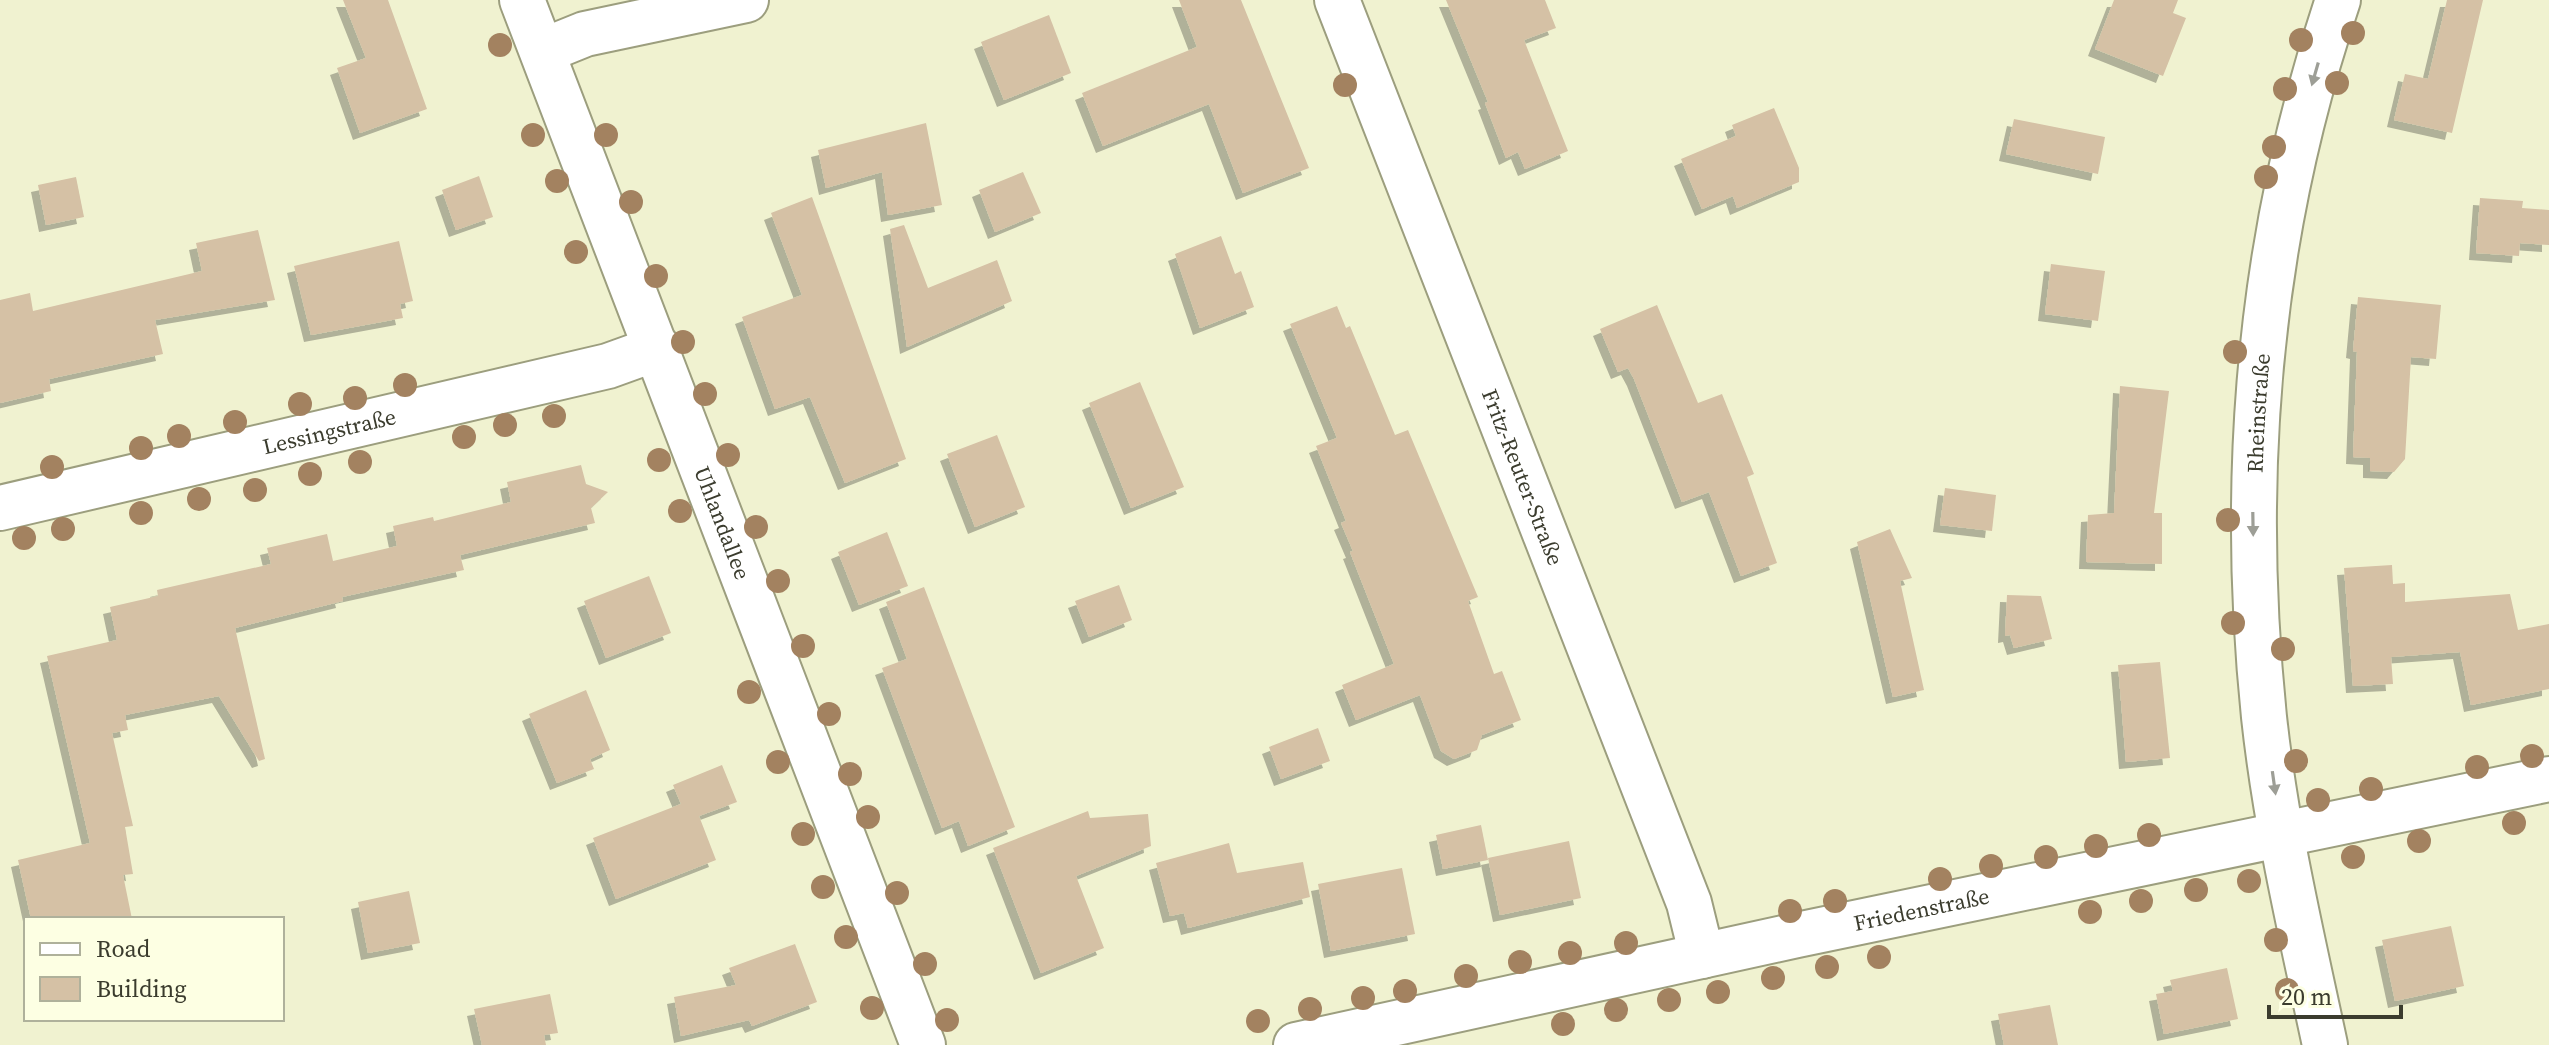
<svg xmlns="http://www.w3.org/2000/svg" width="2549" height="1045" viewBox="0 0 2549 1045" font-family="'Source Serif 4',serif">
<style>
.building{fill:#d5c1a5;filter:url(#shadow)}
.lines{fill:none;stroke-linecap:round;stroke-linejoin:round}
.minor-casing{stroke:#9c9e7e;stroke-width:48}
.minor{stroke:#fff;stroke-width:44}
.tree{fill:#a38260}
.oneway{fill:#9d9e96}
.labels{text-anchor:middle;stroke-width:6;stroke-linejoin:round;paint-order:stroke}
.street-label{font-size:22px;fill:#3b3c2e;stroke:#fdffe3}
</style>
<defs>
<filter id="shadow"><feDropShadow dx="-7" dy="7" stdDeviation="0" flood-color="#0004"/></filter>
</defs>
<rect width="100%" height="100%" fill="#f0f2d0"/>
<g class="building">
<polygon points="343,0 388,0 427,109 360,133 337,68 366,58"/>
<polygon points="1179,0 1241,0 1309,168 1243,193 1209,104 1103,146 1082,93 1197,47"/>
<polygon points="1446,0 1545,0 1556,28 1524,40 1568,151 1525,169 1518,152 1506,158 1485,103 1488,102"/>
<polygon points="2114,0 2178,0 2173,13 2186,18 2163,76 2095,49"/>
<polygon points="2447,0 2483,0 2452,133 2394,120 2405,74 2428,79"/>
<polygon points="1049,15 1071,73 1004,100 981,42"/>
<polygon points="1774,108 1799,168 1799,182 1737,208 1733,196 1702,209 1681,159 1736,136 1732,125"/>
<polygon points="2014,119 2105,137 2098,174 2006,154"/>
<polygon points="926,123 942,205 888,215 882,172 826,188 818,150"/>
<polygon points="1023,172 1041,213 995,232 979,190"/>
<polygon points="479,176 493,217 456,230 442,190"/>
<polygon points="76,177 84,217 46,225 38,185"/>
<polygon points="812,197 906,459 845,483 810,397 775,409 742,317 802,295 771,213"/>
<polygon points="2480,198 2523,201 2522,208 2549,210 2549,245 2520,243 2519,256 2476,253"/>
<polygon points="904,225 928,288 997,260 1012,301 907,347 890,229"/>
<polygon points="258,230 275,300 155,320 163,354 49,379 51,391 0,403 0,300 30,293 33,311 202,271 196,243"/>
<polygon points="1221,236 1235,274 1241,271 1254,307 1200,328 1175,254"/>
<polygon points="399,241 413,301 400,304 403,318 311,335 294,266"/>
<polygon points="2051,264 2105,271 2098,321 2045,314"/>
<polygon points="2358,297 2441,305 2436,359 2411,357 2405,459 2394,472 2370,471 2370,458 2353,457 2357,352 2353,351"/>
<polygon points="1657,305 1698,403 1722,394 1754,474 1747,477 1777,563 1741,576 1709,492 1682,502 1634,379 1628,368 1618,372 1600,329"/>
<polygon points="1337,306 1346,328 1350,326 1395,435 1408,430 1478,597 1468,601 1494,674 1502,671 1521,720 1482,735 1477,750 1454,759 1441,751 1420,695 1356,720 1342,685 1394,664 1350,552 1353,551 1341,523 1346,521 1316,446 1337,438 1290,324"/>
<polygon points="1140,382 1184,487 1131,508 1089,403"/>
<polygon points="2120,386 2169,391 2154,513 2162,513 2162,564 2086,562 2088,515 2114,513"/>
<polygon points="997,435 1025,507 975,527 947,454"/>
<polygon points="581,465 586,484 608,492 591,508 595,523 460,555 464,570 342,597 343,601 235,628 265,759 259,761 219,696 125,715 128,730 112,733 133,826 125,827 133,874 123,875 132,919 31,919 18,860 90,843 47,656 117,640 110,607 158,596 157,590 271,564 267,548 327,534 333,561 397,546 393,526 433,517 434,521 511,502 507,482"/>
<polygon points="1945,488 1996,495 1992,531 1940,525"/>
<polygon points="1890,529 1912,578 1900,581 1924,690 1893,697 1857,542"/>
<polygon points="887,532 908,586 859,605 838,552"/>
<polygon points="2392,565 2393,584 2405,583 2405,602 2510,594 2518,630 2549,624 2549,689 2471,705 2460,652 2391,657 2393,684 2353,686 2344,568"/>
<polygon points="649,576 671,633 606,658 584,601"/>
<polygon points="1119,585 1132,620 1089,637 1075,601"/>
<polygon points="924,587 1015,827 968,846 959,821 942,828 882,668 907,659 886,602"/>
<polygon points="2007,595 2041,596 2052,639 2014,648 2010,635 2005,636"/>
<polygon points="2160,662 2170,758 2126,762 2118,665"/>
<polygon points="586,690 610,750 590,759 594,769 557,783 529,714"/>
<polygon points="1318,728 1330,761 1281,779 1269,747"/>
<polygon points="722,765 737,802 699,816 716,860 616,899 593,838 681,804 673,785"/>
<polygon points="1088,811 1090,818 1148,814 1151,846 1076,876 1104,948 1041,973 993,848"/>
<polygon points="1481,825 1488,860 1443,869 1436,835"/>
<polygon points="1569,841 1581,898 1500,915 1488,858"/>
<polygon points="1229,843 1237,873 1303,862 1310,897 1188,928 1184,913 1170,916 1156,863"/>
<polygon points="1402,868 1415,934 1331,951 1318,884"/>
<polygon points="409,891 420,943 368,953 358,902"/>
<polygon points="2451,926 2464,986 2395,1001 2382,940"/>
<polygon points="795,944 817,1002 752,1026 749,1020 681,1036 674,997 736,985 729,968"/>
<polygon points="2227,968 2238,1019 2164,1034 2156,994 2173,991 2170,980"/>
<polygon points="550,994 558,1033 544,1035 546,1045 482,1045 474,1009"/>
<polygon points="2050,1005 2058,1045 2004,1045 1998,1014"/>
</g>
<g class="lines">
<g class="minor-casing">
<g id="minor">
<path id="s1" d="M522 0 923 1045"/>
<path id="s2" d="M1337 0 1689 903 1702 956"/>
<polyline points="543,51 585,34 746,0"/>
<path id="s3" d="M0 508 608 366 658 348"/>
<path id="s4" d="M1296 1045 1797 935 2549 779"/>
<path id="s5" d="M2325 1045C2302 937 2276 828 2264 717 2239 473 2259 233 2338 0"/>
</g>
</g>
<use href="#minor" class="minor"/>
</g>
<g class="tree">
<circle cx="2353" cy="33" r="12"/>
<circle cx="2301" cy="40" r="12"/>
<circle cx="500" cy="45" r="12"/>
<circle cx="2337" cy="83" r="12"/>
<circle cx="1345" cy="85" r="12"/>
<circle cx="2285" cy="89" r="12"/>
<circle cx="533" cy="135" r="12"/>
<circle cx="606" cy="135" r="12"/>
<circle cx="2274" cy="147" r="12"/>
<circle cx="2266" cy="177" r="12"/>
<circle cx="557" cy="181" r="12"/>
<circle cx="631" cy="202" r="12"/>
<circle cx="576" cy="252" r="12"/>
<circle cx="656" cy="276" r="12"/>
<circle cx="683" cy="342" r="12"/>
<circle cx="2235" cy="352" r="12"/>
<circle cx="405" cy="385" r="12"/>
<circle cx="705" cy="394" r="12"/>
<circle cx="355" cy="398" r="12"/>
<circle cx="300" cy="404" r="12"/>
<circle cx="554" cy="416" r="12"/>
<circle cx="235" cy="422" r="12"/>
<circle cx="505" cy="425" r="12"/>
<circle cx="179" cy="436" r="12"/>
<circle cx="464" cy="437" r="12"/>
<circle cx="141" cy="448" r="12"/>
<circle cx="728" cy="455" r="12"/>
<circle cx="659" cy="460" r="12"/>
<circle cx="360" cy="462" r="12"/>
<circle cx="52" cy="467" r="12"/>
<circle cx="310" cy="474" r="12"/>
<circle cx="255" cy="490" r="12"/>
<circle cx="199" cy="499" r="12"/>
<circle cx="680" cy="511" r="12"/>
<circle cx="141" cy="513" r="12"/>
<circle cx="2228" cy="520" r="12"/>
<circle cx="756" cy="527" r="12"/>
<circle cx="63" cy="529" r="12"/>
<circle cx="24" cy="538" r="12"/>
<circle cx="778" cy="581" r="12"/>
<circle cx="2233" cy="623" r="12"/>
<circle cx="803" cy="646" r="12"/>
<circle cx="2283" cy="649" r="12"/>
<circle cx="749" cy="692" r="12"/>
<circle cx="829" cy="714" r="12"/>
<circle cx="2532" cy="756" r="12"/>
<circle cx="2296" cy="761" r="12"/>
<circle cx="778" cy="762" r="12"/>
<circle cx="2477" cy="767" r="12"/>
<circle cx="850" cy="774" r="12"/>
<circle cx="2371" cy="789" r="12"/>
<circle cx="2318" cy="800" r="12"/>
<circle cx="868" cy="817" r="12"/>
<circle cx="2514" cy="823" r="12"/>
<circle cx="803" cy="834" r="12"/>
<circle cx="2149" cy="835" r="12"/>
<circle cx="2419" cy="841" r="12"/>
<circle cx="2096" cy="846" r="12"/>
<circle cx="2046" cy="857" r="12"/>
<circle cx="2353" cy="857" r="12"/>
<circle cx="1991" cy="866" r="12"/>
<circle cx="1940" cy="879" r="12"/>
<circle cx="2249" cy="881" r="12"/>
<circle cx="823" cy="887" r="12"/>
<circle cx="2196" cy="890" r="12"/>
<circle cx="897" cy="893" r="12"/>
<circle cx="1835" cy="901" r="12"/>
<circle cx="2141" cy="901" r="12"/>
<circle cx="1790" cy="911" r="12"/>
<circle cx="2090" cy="912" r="12"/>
<circle cx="846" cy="937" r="12"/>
<circle cx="2276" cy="940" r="12"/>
<circle cx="1626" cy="943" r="12"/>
<circle cx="1570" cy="953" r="12"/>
<circle cx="1879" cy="957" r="12"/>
<circle cx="1520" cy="962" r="12"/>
<circle cx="925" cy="964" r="12"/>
<circle cx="1827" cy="967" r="12"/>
<circle cx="1466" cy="976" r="12"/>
<circle cx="1773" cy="978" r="12"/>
<circle cx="2287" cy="990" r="12"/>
<circle cx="1405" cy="991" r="12"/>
<circle cx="1718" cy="992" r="12"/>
<circle cx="1363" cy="998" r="12"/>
<circle cx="1669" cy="1000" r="12"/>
<circle cx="872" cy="1008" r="12"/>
<circle cx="1310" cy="1009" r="12"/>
<circle cx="1616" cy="1010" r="12"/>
<circle cx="947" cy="1020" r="12"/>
<circle cx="1258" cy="1021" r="12"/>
<circle cx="1563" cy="1024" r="12"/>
</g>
<defs><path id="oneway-solid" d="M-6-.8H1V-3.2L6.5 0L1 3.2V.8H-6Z" transform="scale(2)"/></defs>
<g class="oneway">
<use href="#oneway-solid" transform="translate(2315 74) rotate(106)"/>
<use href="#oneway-solid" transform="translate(2253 524) rotate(89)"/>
<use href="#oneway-solid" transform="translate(2274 783) rotate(82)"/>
</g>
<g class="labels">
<g class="street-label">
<text dy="8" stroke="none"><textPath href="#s5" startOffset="638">Rheinstraße</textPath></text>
<text dy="8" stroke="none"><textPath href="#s3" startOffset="338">Lessingstraße</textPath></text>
<text dy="8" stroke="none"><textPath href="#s2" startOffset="512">Fritz-Reuter-Straße</textPath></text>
<text dy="8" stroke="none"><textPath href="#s1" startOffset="560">Uhlandallee</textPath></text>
<text dy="8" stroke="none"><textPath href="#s4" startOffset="640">Friedenstraße</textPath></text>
</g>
</g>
<rect x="24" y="917" width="260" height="104" fill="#fdffe3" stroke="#afb19b" stroke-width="2"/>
<rect x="40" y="943" width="40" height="12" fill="#ffffff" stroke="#afb19b" stroke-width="2"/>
<text x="96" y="957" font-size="24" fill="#3b3c2e">Road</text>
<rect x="40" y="977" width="40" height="24" fill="#d5c1a5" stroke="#afb19b" stroke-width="2"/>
<text x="96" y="997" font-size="24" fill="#3b3c2e">Building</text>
<path d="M2269 1005v12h132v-12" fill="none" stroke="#3b3c2e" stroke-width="4"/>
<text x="2281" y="1005" font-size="24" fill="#3b3c2e" stroke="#fdffe3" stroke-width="6" paint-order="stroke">20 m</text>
</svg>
